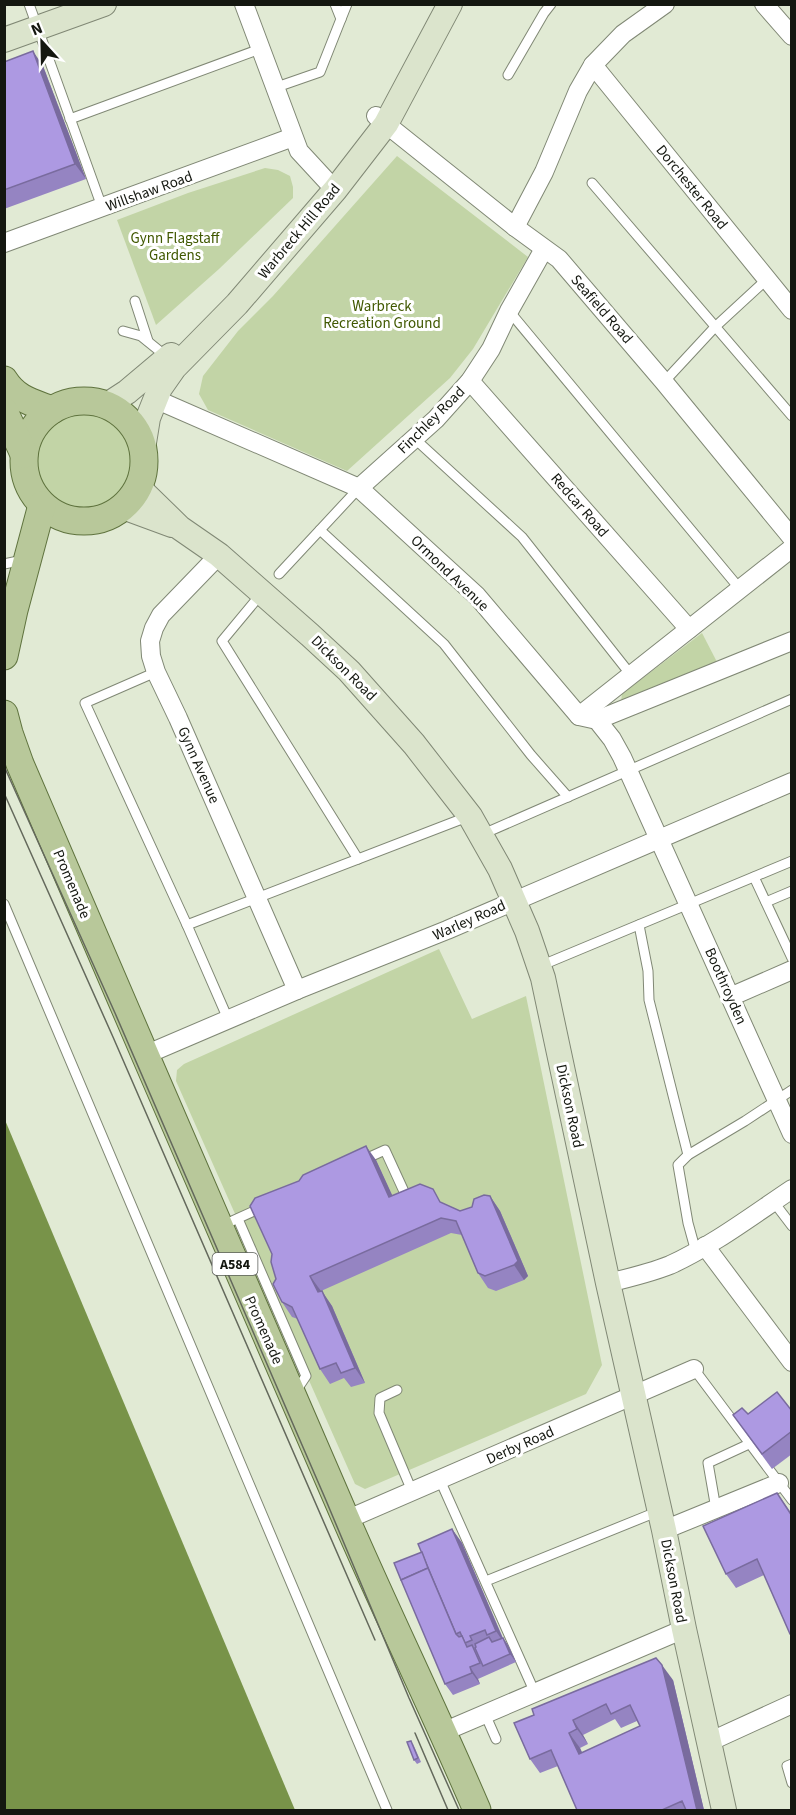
<svg xmlns="http://www.w3.org/2000/svg" width="796" height="1815" viewBox="0 0 796 1815" font-family="'Source Sans 3',sans-serif">
<style>
.green{fill:#c2d4a6}
.water{fill:#789349}
.lines{fill:none;stroke-linecap:round;stroke-linejoin:round}
.lane-casing{stroke:#808875;stroke-width:11}
.street-casing{stroke:#808875;stroke-width:20}
.secondary-casing{stroke:#808875;stroke-width:26}
.primary-casing{stroke:#5f733e;stroke-width:29}
.lane{stroke:#fff;stroke-width:9}
.street{stroke:#fff;stroke-width:18}
.secondary{stroke:#dbe4cc;stroke-width:24}
.primary{stroke:#b8c89a;stroke-width:27}
.tram{stroke:#64695c;stroke-width:1.5}
.wall{fill:#9584c2;fill-rule:evenodd}
.shaded-wall{fill:#796b9e}
.building{fill:#ad99e2;stroke:#796b9e;stroke-width:1.5;fill-rule:evenodd}
.labels{text-anchor:middle;stroke-width:6;stroke-linejoin:round;paint-order:stroke}
.shield{fill:#fff;stroke:#5a5d58;stroke-width:1.5}
.shield-label{font-size:14px;font-weight:bold;fill:#141710}
.street-label{font-size:15px;fill:#141710;stroke:#fff}
.park-label{font-size:15px;fill:#405800;stroke:#fff}
</style>
<rect width="100%" height="100%" fill="#e1ead4"/>
<g class="green">
<polygon points="397,156 528,257 473,349 450,378 347,471 208,410 199,394 203,376 238,331 273,296"/>
<polygon points="265,168 278,170 290,176 293,187 293,198 219,269 156,325 117,220 188,193"/>
<circle cx="83" cy="460" r="50"/>
<polygon points="702,633 717,662 621,701 622,694"/>
<polygon points="439,949 472,1019 526,996 602,1365 586,1394 365,1489 355,1484 176,1081 177,1070 184,1064"/>
</g>
<polygon class="water" points="4,1120 5,1120 295,1810 5,1810"/>
<g class="lines">
<g class="lane-casing">
<g id="lane">
<polyline points="29,4 102,207"/>
<polyline points="341,19 347,4"/>
<polyline points="508,75 544,13 551,4"/>
<polyline points="274,88 320,72 341,19 335,4"/>
<polyline points="70,119 260,49"/>
<polyline points="592,183 792,416"/>
<polyline points="135,301 148,341"/>
<polyline points="509,311 740,589"/>
<polyline points="123,331 141,336 167,357"/>
<polyline points="664,382 715,327 767,279"/>
<polyline points="415,439 522,537 631,675"/>
<polyline points="320,530 444,644 531,755 568,797"/>
<polyline points="4,564 23,560"/>
<polyline points="279,574 359,488"/>
<polyline points="261,594 222,641 358,859"/>
<polyline points="156,672 85,703 187,925 228,1019"/>
<polyline points="483,834 792,699"/>
<polyline points="754,877 792,958"/>
<polyline points="766,902 792,891"/>
<polyline points="4,904 387,1810"/>
<polyline points="187,925 467,817"/>
<polyline points="639,925 648,971 649,1000 688,1155"/>
<polyline points="540,966 792,861"/>
<polyline points="363,1160 385,1150 407,1198"/>
<polyline points="773,1201 792,1226"/>
<polyline points="238,1219 306,1376 296,1391"/>
<polyline points="221,1226 263,1207"/>
<polyline points="696,1252 688,1223 678,1165 688,1155 745,1121 792,1090"/>
<polyline points="694,1369 792,1500"/>
<polyline points="397,1390 380,1398 379,1413 412,1491"/>
<polyline points="440,1480 535,1693"/>
<polyline points="716,1509 708,1463 749,1444"/>
<polyline points="486,1581 659,1511"/>
<polyline points="485,1714 496,1739"/>
<polyline points="792,1764 787,1766 792,1783"/>
</g>
</g>
<g class="street-casing">
<g id="street">
<polyline points="244,4 299,151 335,190"/>
<polyline points="764,4 792,36"/>
<polyline points="593,65 792,310"/>
<polyline points="376,116 515,227 559,259 664,382 792,538"/>
<polyline points="515,227 544,172 578,91 593,65 623,34 665,4"/>
<polyline points="4,243 293,137"/>
<polyline points="470,381 689,629"/>
<polyline points="155,399 359,488 477,596 579,716 597,720 612,739 622,757 792,1134"/>
<polyline points="359,488 436,419 470,381 491,349 509,311 544,249"/>
<polyline points="219,555 161,615 154,628 150,641 151,656 156,672 178,718 297,990"/>
<polyline points="579,716 792,548"/>
<polyline points="597,720 792,641"/>
<polyline points="730,997 792,970"/>
<polyline points="145,1055 297,990 447,930 792,782"/>
<polyline points="705,1246 792,1362"/>
<path d="M608 1283C629 1278 650 1273 670 1265 712 1246 753 1215 792 1189"/>
<polyline points="346,1520 694,1369"/>
<polyline points="664,1530 779,1483"/>
<polyline points="443,1732 684,1629"/>
<polyline points="709,1742 792,1704"/>
</g>
</g>
<g class="secondary-casing">
<g id="secondary">
<polyline points="4,40 104,4"/>
<polyline points="107,405 127,392 171,355"/>
<polyline points="143,449 148,418 160,388 174,368 237,304 335,190 386,124 450,4"/>
<polyline points="138,487 180,528 219,555 310,635 349,671 414,744 470,816 500,869 527,931 543,978 608,1283 664,1530 684,1629 724,1810"/>
<polyline points="123,507 172,525"/>
</g>
</g>
<g class="primary-casing">
<g id="primary">
<path d="M4 380C16 399 31 402 52 410"/>
<circle cx="84" cy="461" r="60"/>
<polyline points="4,411 24,454"/>
<polyline points="4,656 14,610 42,505"/>
<path d="M4 714 9 733 20 764C128 1015 236 1267 345 1517 388 1616 435 1712 477 1810"/>
</g>
</g>
<use href="#lane" class="lane"/>
<use href="#street" class="street"/>
<use href="#secondary" class="secondary"/>
<use href="#primary" class="primary"/>
<g class="tram">
<polyline points="4,766 115,1013 325,1498 409,1698 459,1810"/>
<polyline points="4,793 113,1037 375,1640"/>
<polyline points="415,1733 448,1810"/>
</g>
</g>
<g class="wall">
<polygon points="4,62 43,66 86,179 4,209"/>
<polygon points="376,1160 392,1196 443,1203 460,1211 472,1207 490,1196 500,1211 528,1276 524,1280 496,1291 488,1288 478,1273 462,1235 451,1233 321,1291 332,1306 365,1383 351,1387 344,1378 330,1384 320,1369 298,1319 292,1317 282,1302"/>
<polygon points="792,1411 792,1454 772,1469 733,1415"/>
<polygon points="777,1493 792,1514 792,1636 764,1575 736,1588 726,1574"/>
<polygon points="452,1529 462,1543 503,1638 508,1645 516,1662 478,1679 480,1684 453,1695 445,1684"/>
<path d="M673 1680 704 1810H577L558 1766 540 1773 530 1759 514 1723ZM615 1719 621 1728 637 1721 640 1726 582 1753 580 1748 588 1744 583 1735Z"/>
<polygon points="413,1744 421,1762 417,1764 414,1760"/>
</g>
<g class="shaded-wall">
<polygon points="33,51 43,66 86,179 75,164"/>
<polygon points="366,1146 376,1160 400,1212 389,1197"/>
<polygon points="490,1196 500,1211 528,1276 524,1280 514,1265"/>
<polygon points="310,1276 321,1291 318,1292"/>
<polygon points="322,1291 332,1306 365,1383 355,1368"/>
<polygon points="452,1529 462,1543 506,1646 496,1631"/>
<polygon points="503,1638 508,1645 516,1662 510,1654"/>
<polygon points="662,1665 673,1680 704,1810 697,1810"/>
<polygon points="470,1667 478,1679 480,1684 472,1673"/>
<polygon points="573,1720 583,1735 588,1744 577,1729"/>
<polygon points="569,1733 580,1748 590,1769 579,1754"/>
</g>
<g class="building">
<polygon points="33,51 75,164 4,190 4,62"/>
<polygon points="366,1146 389,1197 420,1184 433,1189 440,1202 460,1211 472,1207 474,1199 484,1195 490,1196 518,1261 514,1265 485,1276 478,1273 456,1221 441,1218 310,1276 318,1292 322,1291 355,1368 341,1373 336,1363 320,1369 292,1307 282,1302 273,1284 276,1279 271,1262 272,1254 250,1206 255,1198 299,1181 303,1175"/>
<polygon points="777,1392 792,1411 792,1431 762,1454 733,1415 742,1408 748,1414"/>
<polygon points="777,1493 792,1516 792,1634 790,1634 757,1559 726,1574 703,1526"/>
<polygon points="452,1529 496,1631 487,1635 485,1630 470,1636 472,1640 465,1643 460,1632 456,1634 418,1544"/>
<polygon points="422,1552 428,1568 401,1580 394,1563"/>
<polygon points="428,1568 456,1634 459,1637 462,1636 467,1647 472,1645 480,1663 470,1667 472,1673 445,1684 401,1580"/>
<polygon points="489,1637 492,1642 503,1638 510,1654 483,1666 475,1648 476,1647 475,1644"/>
<path d="M656 1658 662 1665 697 1810H686L682 1801 662 1810H577L551 1750 530 1759 514 1723 534 1715 532 1709ZM606 1704 611 1714 630 1705 640 1726 579 1754 569 1733 577 1729 573 1720Z"/>
<polygon points="411,1741 418,1758 414,1760 407,1742"/>
</g>
<g class="labels">
<rect class="shield" x="212.5" y="1253" width="45" height="22" rx="4.5"/>
<g class="shield-label">
<text x="235" y="1269">A584</text>
</g>
<g class="street-label">
<text transform="translate(692 187) rotate(51)" y="5">Dorchester Road</text>
<text transform="translate(149 191) rotate(-20)" y="5">Willshaw Road</text>
<text transform="translate(299 231) rotate(-50)" y="5">Warbreck Hill Road</text>
<text transform="translate(602 309) rotate(49)" y="5">Seafield Road</text>
<text transform="translate(431 420) rotate(-45)" y="5">Finchley Road</text>
<text transform="translate(580 505) rotate(49)" y="5">Redcar Road</text>
<text transform="translate(450 573) rotate(44)" y="5">Ormond Avenue</text>
<text transform="translate(344 668) rotate(45)" y="5">Dickson Road</text>
<text transform="translate(199 765) rotate(66)" y="5">Gynn Avenue</text>
<text transform="translate(72 884) rotate(67)" y="5">Promenade</text>
<text transform="translate(469 920) rotate(-24)" y="5">Warley Road</text>
<text transform="translate(726 986) rotate(66)" y="5">Boothroyden</text>
<text transform="translate(570 1106) rotate(78)" y="5">Dickson Road</text>
<text transform="translate(264 1330) rotate(66)" y="5">Promenade</text>
<text transform="translate(520 1445) rotate(-24)" y="5">Derby Road</text>
<text transform="translate(674 1581) rotate(79)" y="5">Dickson Road</text>
</g>
<g class="park-label">
<text x="175" y="243">Gynn Flagstaff<tspan x="175" dy="17">Gardens</tspan></text>
<text x="382" y="311">Warbreck<tspan x="382" dy="17">Recreation Ground</tspan></text>
</g>
</g>
<rect width="796" height="1815" fill="none" stroke="#141710" stroke-width="12"/>
<g transform="translate(42 42) rotate(338)" stroke="#ffffff" stroke-width="4.5" paint-order="stroke">
<path d="M0-4.5L10 22L0 15L-10 22Z" fill="#141710"/>
<text y="-9" font-size="16" font-weight="bold" text-anchor="middle" fill="#141710">N</text>
</g>
</svg>
